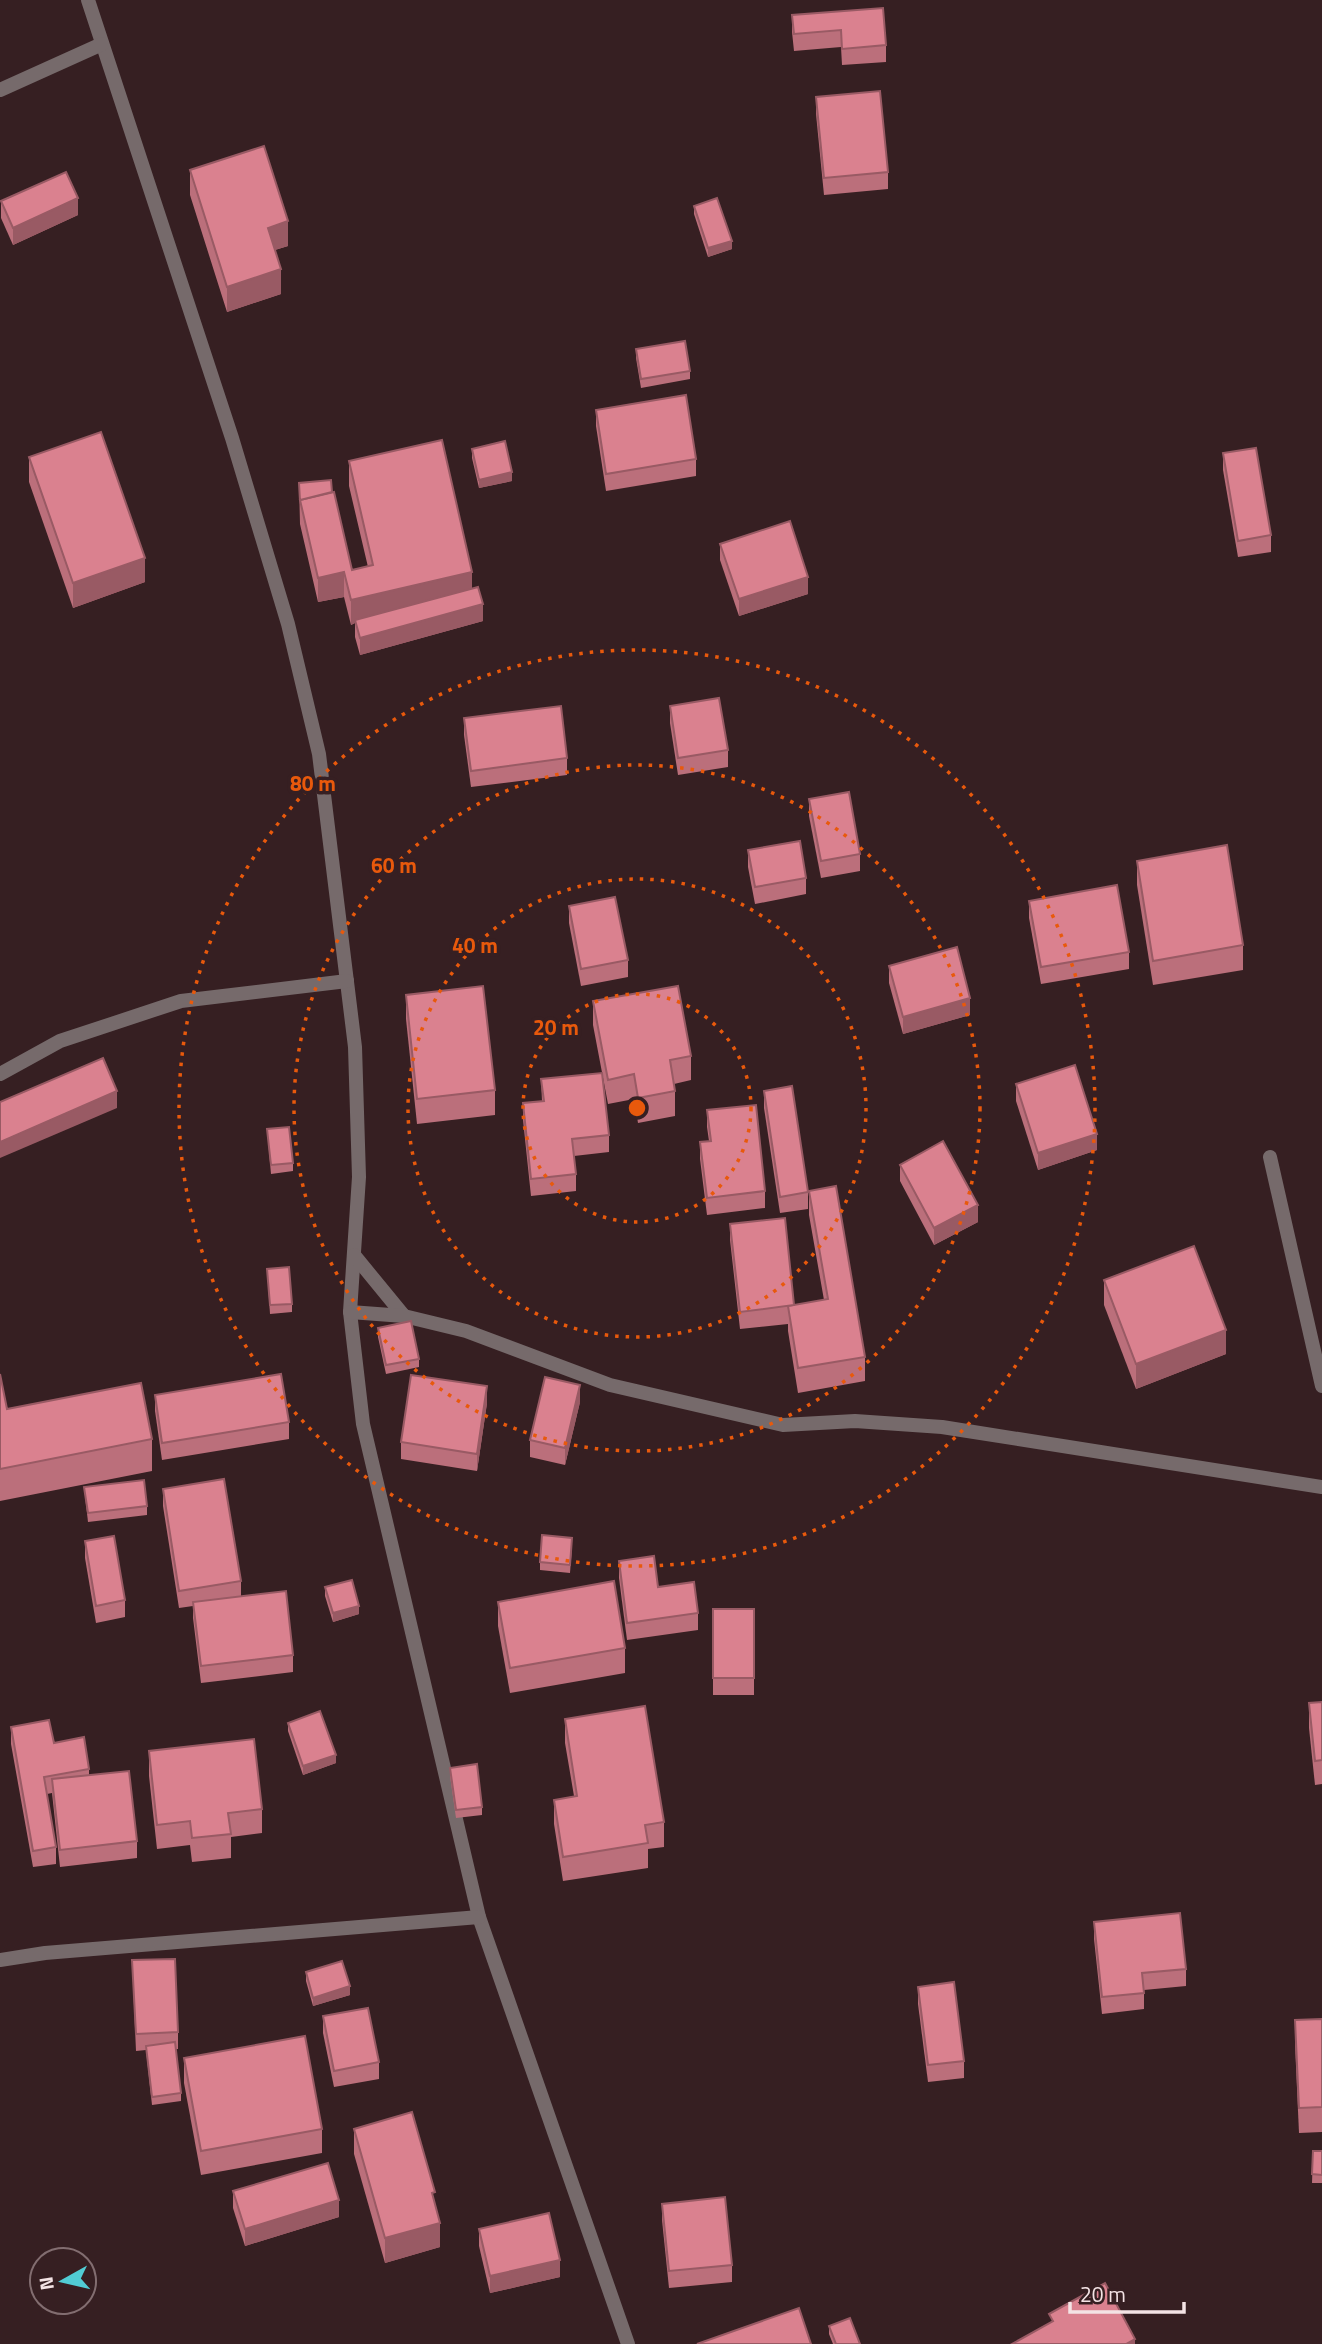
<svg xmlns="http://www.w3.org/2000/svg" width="1322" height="2344" viewBox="0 0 1322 2344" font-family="'Titillium Web',sans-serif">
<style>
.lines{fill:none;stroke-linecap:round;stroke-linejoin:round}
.minor{stroke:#766a6b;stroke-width:14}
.wall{fill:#bb6f7b}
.shaded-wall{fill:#995a64}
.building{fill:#da818f;stroke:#995a64;stroke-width:2}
.ring{fill:none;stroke:#e8590c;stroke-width:3.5;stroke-dasharray:3.5 7}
.centre{fill:#e8590c;stroke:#361f22;stroke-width:3.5}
.ring-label{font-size:21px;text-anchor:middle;font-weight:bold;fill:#e8590c;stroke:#361f22;stroke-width:7;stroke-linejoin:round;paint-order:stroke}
</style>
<rect width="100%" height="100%" fill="#361f22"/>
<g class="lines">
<g class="minor">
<polyline points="88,0 232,438 288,624 319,754 355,1047 359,1177 350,1312 363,1424 479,1917 628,2344"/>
<polyline points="0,90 102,44"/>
<polyline points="0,1074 60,1041 181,1001 347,981"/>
<polyline points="1270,1157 1322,1386"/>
<polyline points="354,1255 404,1316"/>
<polyline points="350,1312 404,1316 466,1331 610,1385 783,1425 855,1421 942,1427 1322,1487"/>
<polyline points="0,1960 45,1953 479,1917"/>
</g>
</g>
<g class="wall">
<polygon points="792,15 886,45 886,62 842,65 841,47 794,51 792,32"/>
<polygon points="816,97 888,172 888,189 824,195 816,114"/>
<polygon points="190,170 288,246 275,250 281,294 227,312 190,195"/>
<polygon points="1,201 78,215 13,245 1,218"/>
<polygon points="694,206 732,249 708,257 694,214"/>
<polygon points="636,349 690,371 690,379 641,388 636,358"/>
<polygon points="596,410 696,459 696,476 606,491 596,426"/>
<polygon points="472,449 512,481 479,488 472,458"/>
<polygon points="1223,453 1271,535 1271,552 1238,557 1223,470"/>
<polygon points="29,457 145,582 73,608 29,482"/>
<polygon points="349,461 472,588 483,621 360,655 355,637 355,623 351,625 344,597 318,602 300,524 299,483 332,492 352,570 368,567 349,486"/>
<polygon points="720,544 808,594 739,616 720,560"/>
<polygon points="670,706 728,750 728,767 678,775 670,723"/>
<polygon points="464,718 567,758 567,775 471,787 464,735"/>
<polygon points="809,799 860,854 860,871 821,878 809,816"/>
<polygon points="748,850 806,878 806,894 755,904 748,867"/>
<polygon points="1137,861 1243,945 1243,970 1153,985 1137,885"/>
<polygon points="1029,901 1129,952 1129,969 1041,984 1029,918"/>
<polygon points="569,906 628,960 628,977 581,986 569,923"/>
<polygon points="889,966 970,1015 903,1034 889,983"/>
<polygon points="406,995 495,1090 495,1115 417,1124 406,1019"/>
<polygon points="593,1001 691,1056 691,1080 674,1084 675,1091 675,1116 638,1123 634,1099 608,1104 593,1025"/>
<polygon points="541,1079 609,1135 609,1152 574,1156 576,1174 576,1191 531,1196 523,1120 523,1103 542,1101"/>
<polygon points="1016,1084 1097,1150 1038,1170 1016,1101"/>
<polygon points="764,1091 808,1192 808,1209 780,1213 764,1108"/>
<polygon points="707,1110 765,1191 765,1208 707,1215 700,1159 700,1142 709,1141 707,1127"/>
<polygon points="267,1129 293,1163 293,1171 271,1174"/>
<polygon points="900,1165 978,1222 934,1245 900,1181"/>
<polygon points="809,1191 865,1357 865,1381 798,1393 788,1331 788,1324 740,1329 730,1240 730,1224 794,1305 824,1300 809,1215"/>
<polygon points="267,1269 292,1304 292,1312 270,1314"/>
<polygon points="1104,1280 1226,1354 1136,1389 1104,1305"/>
<polygon points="378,1328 419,1359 419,1367 386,1374 378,1337"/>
<polygon points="0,1374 7,1409 152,1439 152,1471 0,1501"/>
<polygon points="155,1395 289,1422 289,1439 162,1460 155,1411"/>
<polygon points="580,1402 565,1465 530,1457 530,1440"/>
<polygon points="487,1403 477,1471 401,1459 401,1442"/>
<polygon points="84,1487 147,1506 147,1515 88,1522"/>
<polygon points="163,1489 241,1581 241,1596 293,1655 293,1672 201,1683 193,1618 193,1606 179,1608 163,1506"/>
<polygon points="85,1541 125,1600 125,1617 96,1623 85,1558"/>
<polygon points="572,1547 570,1573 540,1570 540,1562"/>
<polygon points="619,1561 698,1613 698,1630 627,1640 619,1578"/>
<polygon points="325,1587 359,1614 333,1622 325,1596"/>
<polygon points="498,1602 625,1648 625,1673 510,1693 498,1626"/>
<rect x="713" y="1609" width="41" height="86"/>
<polygon points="1322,1702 1322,1784 1315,1785 1309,1728 1309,1703"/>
<polygon points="565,1719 664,1822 664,1847 648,1849 648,1868 563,1881 554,1824 554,1800 574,1796 565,1743"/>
<polygon points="288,1723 336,1763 303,1775 288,1731"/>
<polygon points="11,1727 54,1743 89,1769 89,1775 137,1841 137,1858 60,1867 52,1793 47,1794 56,1847 56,1864 33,1867 11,1744"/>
<polygon points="149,1751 262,1809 262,1833 231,1837 231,1858 192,1862 190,1845 157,1849 149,1776"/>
<polygon points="450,1768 482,1807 482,1815 456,1818 450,1776"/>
<polygon points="1094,1922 1186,1969 1186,1986 1144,1990 1144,2009 1102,2014 1094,1939"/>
<polygon points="132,1960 178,2032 178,2049 175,2049 181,2093 181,2101 152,2105 146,2050 136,2051"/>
<polygon points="306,1972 350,1995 313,2006 306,1981"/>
<polygon points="918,1987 964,2061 964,2078 928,2082 918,2004"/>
<polygon points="323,2016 379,2062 379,2079 334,2087 323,2033"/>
<polygon points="1322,2019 1322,2132 1299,2133 1295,2044 1295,2020"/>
<polygon points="184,2058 322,2129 322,2153 201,2175 184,2083"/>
<polygon points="354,2129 435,2204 440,2247 385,2263 354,2154"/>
<polygon points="1313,2151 1322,2151 1322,2183 1312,2183"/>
<polygon points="233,2191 339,2217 245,2246 233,2208"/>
<polygon points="662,2204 732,2265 732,2282 669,2288 662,2220"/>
<polygon points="479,2229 560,2277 490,2293 479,2246"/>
<polygon points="829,2326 860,2344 833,2344 829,2334"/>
</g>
<g class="shaded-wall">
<polygon points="78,198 78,215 13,245 13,228"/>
<polygon points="288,221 288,246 268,252 268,228"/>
<polygon points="732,241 732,249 708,257 708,248"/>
<polygon points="281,269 281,294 227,312 227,287"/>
<polygon points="512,472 512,481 479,488 479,480"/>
<polygon points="145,558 145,582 73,608 73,583"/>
<polygon points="344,572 344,597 318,602 318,578"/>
<polygon points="472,572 472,597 355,620 355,623 351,625 351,600"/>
<polygon points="808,577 808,594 739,616 739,599"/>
<polygon points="483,604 483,621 360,655 360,638"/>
<polygon points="970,998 970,1015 903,1034 903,1017"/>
<polygon points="117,1091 117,1108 0,1158 0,1142"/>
<polygon points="1097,1134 1097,1150 1038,1170 1038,1153"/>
<polygon points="978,1205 978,1222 934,1245 934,1228"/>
<polygon points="1226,1330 1226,1354 1136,1389 1136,1364"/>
<polygon points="580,1385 580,1402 565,1465 565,1448"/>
<polygon points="487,1386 487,1403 477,1471 477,1454"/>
<polygon points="359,1606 359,1614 333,1622 333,1613"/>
<polygon points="336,1755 336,1763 303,1775 303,1766"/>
<polygon points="350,1986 350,1995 313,2006 313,1998"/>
<polygon points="339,2200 339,2217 245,2246 245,2229"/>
<polygon points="440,2223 440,2247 385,2263 385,2238"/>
<polygon points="560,2260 560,2277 490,2293 490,2276"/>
<polygon points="1135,2339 1135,2344 1126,2344"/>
</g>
<g class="building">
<polygon points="883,8 886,45 842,49 841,30 794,34 792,15"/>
<polygon points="880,91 888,172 824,178 816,97"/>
<polygon points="264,146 288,221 268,228 281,269 227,287 190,170"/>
<polygon points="66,172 78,198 13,228 1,201"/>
<polygon points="717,198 732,241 708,248 694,206"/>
<polygon points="685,341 690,371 641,379 636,349"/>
<polygon points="686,395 696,459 606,474 596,410"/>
<polygon points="101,432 145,558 73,583 29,457"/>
<polygon points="442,440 472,572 351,600 344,572 318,578 300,500 334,492 352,570 373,565 349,461"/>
<polygon points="505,441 512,472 479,480 472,449"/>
<polygon points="1256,448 1271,535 1238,541 1223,453"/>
<polygon points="331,480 332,492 300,500 300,501 299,483"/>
<polygon points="790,521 808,577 739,599 720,544"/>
<polygon points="478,587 483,604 360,638 355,620"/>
<polygon points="719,698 728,750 678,758 670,706"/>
<polygon points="561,706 567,758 471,771 464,718"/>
<polygon points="849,792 860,854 821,861 809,799"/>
<polygon points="800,841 806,878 755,887 748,850"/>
<polygon points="1227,845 1243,945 1153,961 1137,861"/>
<polygon points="1117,885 1129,952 1041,967 1029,901"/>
<polygon points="615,897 628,960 581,969 569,906"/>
<polygon points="957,947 970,998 903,1017 889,966"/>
<polygon points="483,986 495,1090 417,1099 406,995"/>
<polygon points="678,986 691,1056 670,1060 675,1091 638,1098 634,1074 608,1080 593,1001"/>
<polygon points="103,1058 117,1091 0,1142 0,1102"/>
<polygon points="1075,1065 1097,1134 1038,1153 1016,1084"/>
<polygon points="602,1073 609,1135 572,1139 576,1174 531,1179 523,1103 544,1101 541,1079"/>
<polygon points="792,1086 808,1192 780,1197 764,1091"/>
<polygon points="756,1105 765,1191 707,1198 700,1142 711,1141 707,1110"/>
<polygon points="289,1127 293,1163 271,1165 267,1129"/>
<polygon points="943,1141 978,1205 934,1228 900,1165"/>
<polygon points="836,1186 865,1357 798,1368 788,1306 828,1299 809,1191"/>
<polygon points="785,1218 794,1305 740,1312 730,1224"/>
<polygon points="1194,1246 1226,1330 1136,1364 1104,1280"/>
<polygon points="289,1267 292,1304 270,1305 267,1269"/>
<polygon points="411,1321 419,1359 386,1365 378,1328"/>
<polygon points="0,1374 7,1409 141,1383 152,1439 0,1469"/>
<polygon points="281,1374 289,1422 162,1443 155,1395"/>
<polygon points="411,1375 487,1386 477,1454 401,1442"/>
<polygon points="545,1377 580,1385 565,1448 530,1440"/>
<polygon points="224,1479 241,1581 179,1591 163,1489"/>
<polygon points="144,1480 147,1506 88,1513 84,1487"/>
<polygon points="542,1535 572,1538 570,1565 540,1562"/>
<polygon points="114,1536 125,1600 96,1606 85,1541"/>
<polygon points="654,1556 658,1587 694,1582 698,1613 627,1623 619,1561"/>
<polygon points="352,1580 359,1606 333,1613 325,1587"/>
<polygon points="614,1581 625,1648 510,1668 498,1602"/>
<polygon points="286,1591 293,1655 201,1666 193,1602"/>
<rect x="713" y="1609" width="41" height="69"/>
<polygon points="1322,1702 1322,1760 1315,1761 1309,1703"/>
<polygon points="645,1706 664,1822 645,1825 648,1843 563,1857 554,1800 577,1796 565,1719"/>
<polygon points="320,1711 336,1755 303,1766 288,1723"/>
<polygon points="49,1720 54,1743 84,1737 89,1769 44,1777 56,1847 33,1851 11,1727"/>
<polygon points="254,1739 262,1809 228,1813 231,1834 192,1838 190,1821 157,1825 149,1751"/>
<polygon points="477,1764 482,1807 456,1810 450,1768"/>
<polygon points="129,1771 137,1841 60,1850 52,1779"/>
<polygon points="1180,1913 1186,1969 1142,1973 1144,1993 1102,1997 1094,1922"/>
<polygon points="175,1959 178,2032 136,2034 132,1960"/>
<polygon points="342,1961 350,1986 313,1998 306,1972"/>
<polygon points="954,1982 964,2061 928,2065 918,1987"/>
<polygon points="368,2008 379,2062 334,2071 323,2016"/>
<polygon points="1322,2019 1322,2107 1299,2108 1295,2020"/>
<polygon points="305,2036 322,2129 201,2151 184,2058"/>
<polygon points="175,2042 181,2093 152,2097 146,2046"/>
<polygon points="412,2112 435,2192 432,2193 440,2223 385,2238 354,2129"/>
<polygon points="1313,2151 1322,2151 1322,2175 1312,2174"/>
<polygon points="328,2163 339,2200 245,2229 233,2191"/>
<polygon points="725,2197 732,2265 669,2271 662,2204"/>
<polygon points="549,2213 560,2260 490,2276 479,2229"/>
<polygon points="1105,2283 1135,2339 1126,2344 1012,2344 1053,2321 1049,2314"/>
<polygon points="799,2308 811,2344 697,2344"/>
<polygon points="850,2318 860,2344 836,2344 829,2326"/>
</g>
<g class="ring">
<circle cx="637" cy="1108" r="114"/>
<circle cx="637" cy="1108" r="229"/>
<circle cx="637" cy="1108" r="343"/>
<circle cx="637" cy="1108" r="458"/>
</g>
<circle cx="637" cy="1108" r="10" class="centre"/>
<g class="ring-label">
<text x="313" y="791">80 m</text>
<text x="394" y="873">60 m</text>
<text x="475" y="953">40 m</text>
<text x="556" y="1035">20 m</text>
</g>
<g transform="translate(63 2281) rotate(262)"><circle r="33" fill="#361f22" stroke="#826d70" stroke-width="2"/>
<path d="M0-5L12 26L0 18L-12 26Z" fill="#51ccd4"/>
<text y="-10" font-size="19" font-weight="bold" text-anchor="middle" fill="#f4e3e5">N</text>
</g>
<path d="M1070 2302v10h114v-10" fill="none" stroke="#f4e3e5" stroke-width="3.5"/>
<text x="1080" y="2302" font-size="21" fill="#f4e3e5" stroke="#361f22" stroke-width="5" paint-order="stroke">20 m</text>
</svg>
